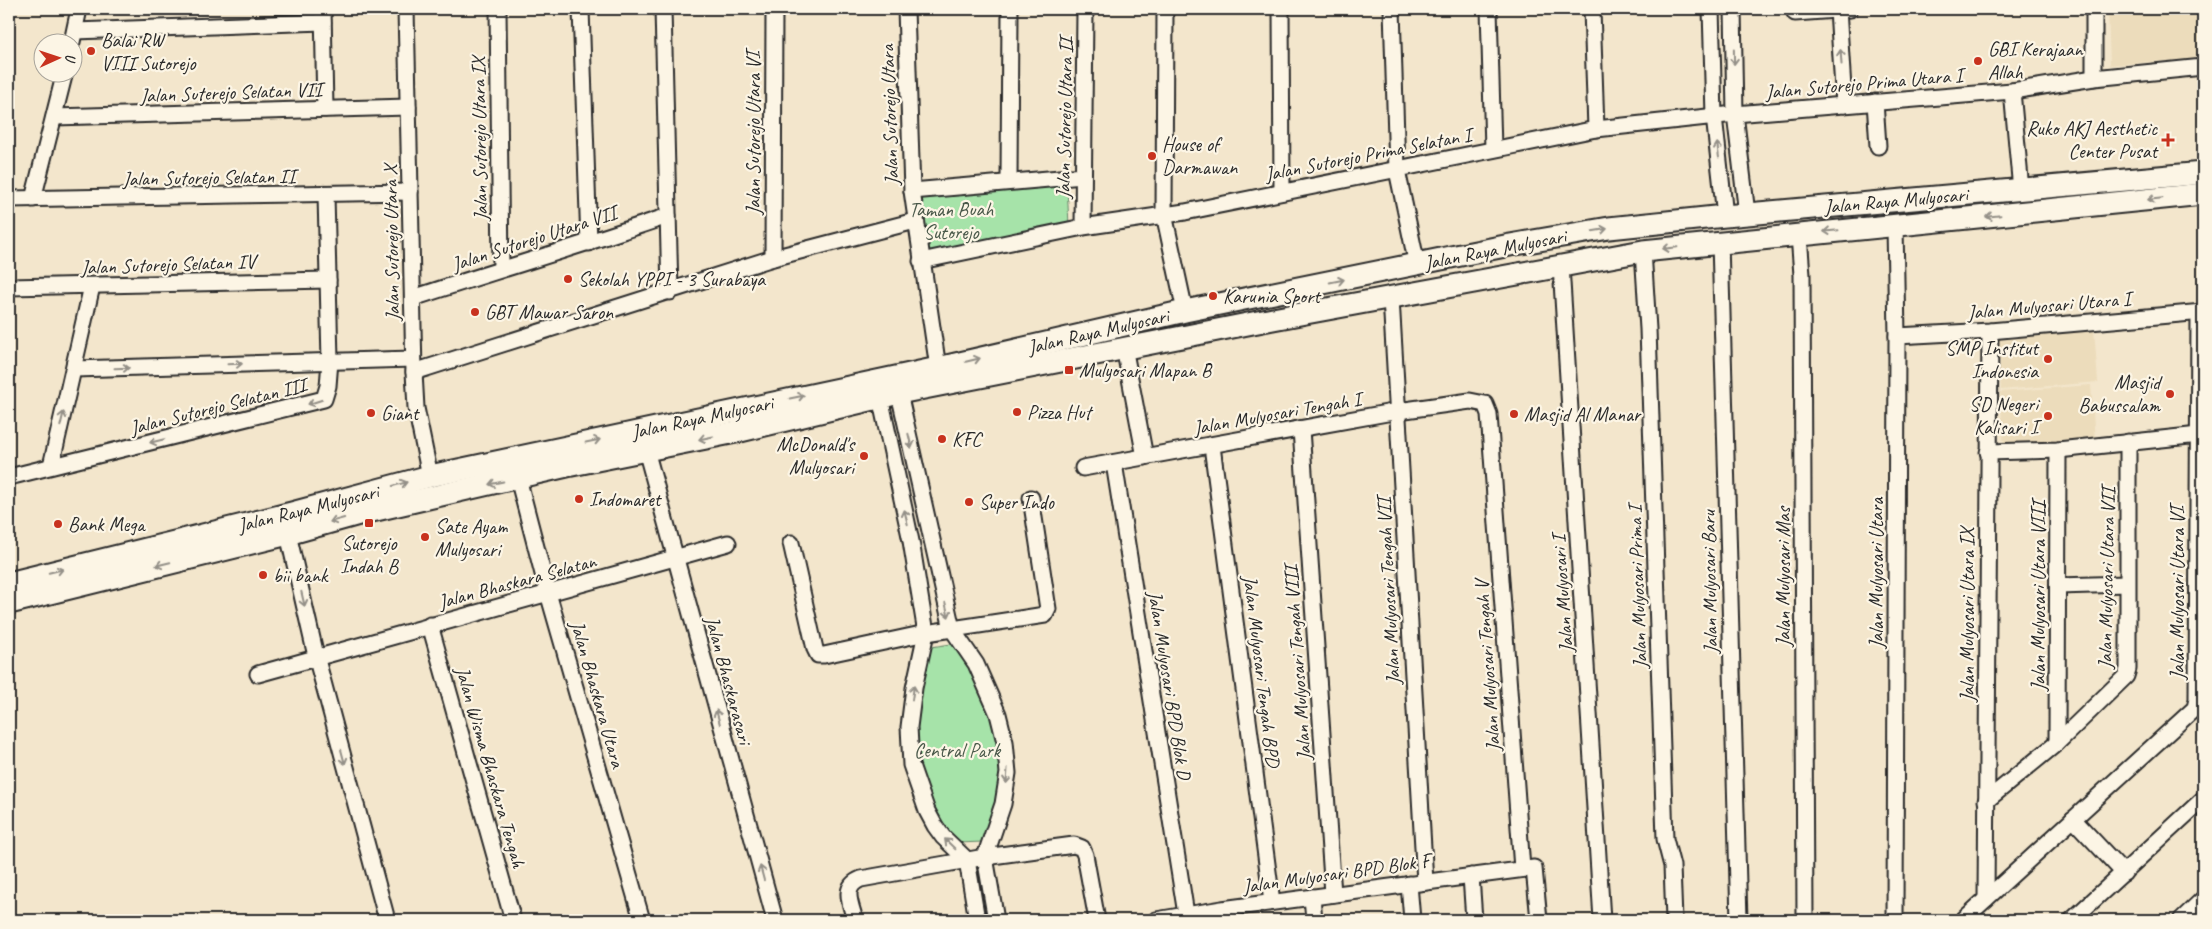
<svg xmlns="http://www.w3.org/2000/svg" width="2212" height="929" viewBox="0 0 2212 929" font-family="Caveat,sans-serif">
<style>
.built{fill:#ecdcbb}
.green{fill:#a6e3a9;stroke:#68876a}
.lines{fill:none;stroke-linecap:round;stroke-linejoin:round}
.minor-casing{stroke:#2b2b2b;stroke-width:19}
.secondary-casing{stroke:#2b2b2b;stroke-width:25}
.minor{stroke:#fcf5e5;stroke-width:15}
.secondary{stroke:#fcf5e5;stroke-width:21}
.oneway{stroke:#949088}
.poi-dot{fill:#c8321e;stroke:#fcf5e5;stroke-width:2}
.labels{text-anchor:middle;stroke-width:4.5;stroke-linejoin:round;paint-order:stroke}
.poi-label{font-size:20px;fill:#2b2b2b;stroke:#fcf5e5;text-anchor:start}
.street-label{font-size:20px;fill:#2b2b2b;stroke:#fcf5e5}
.park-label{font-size:20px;fill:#4a594a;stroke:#fcf5e5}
</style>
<rect width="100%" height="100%" fill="#f3e6cc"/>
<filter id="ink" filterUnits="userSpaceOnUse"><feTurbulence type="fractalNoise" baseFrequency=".02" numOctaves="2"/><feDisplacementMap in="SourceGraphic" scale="10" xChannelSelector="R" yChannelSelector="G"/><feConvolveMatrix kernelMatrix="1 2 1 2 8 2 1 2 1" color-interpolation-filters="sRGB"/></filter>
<g filter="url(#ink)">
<g class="built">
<polygon points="2108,9 2203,9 2203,53 2192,59 2110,65"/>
<polygon points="2094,329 2098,382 2001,390 1999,337"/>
<polygon points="2091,385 2095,440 2004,448 2000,392"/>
</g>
<g class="green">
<polygon points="1067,185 1069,226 925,255 915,194"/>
<path d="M951 644C981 676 1003 735 999 779 997 801 991 822 982 842L959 843C939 820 922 788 917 757 913 738 917 718 920 699 922 681 924 664 931 647Z"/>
</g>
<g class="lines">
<g class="minor-casing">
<g id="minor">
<polyline points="323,9 325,109"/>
<polyline points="406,9 414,372 416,408 430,476"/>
<polyline points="498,9 501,269"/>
<polyline points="581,9 589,243"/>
<polyline points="663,9 670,292"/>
<polyline points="906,9 912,191 938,368"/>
<polyline points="1165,9 1164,214 1185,311"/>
<polyline points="1281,9 1282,192"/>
<polyline points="1392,9 1397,170 1417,265"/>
<polyline points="1489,9 1493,149"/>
<polyline points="1592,9 1596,129"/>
<polyline points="1711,9 1714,116 1725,216"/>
<polyline points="1733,9 1735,114 1747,214"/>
<polyline points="1838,9 1844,105"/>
<polyline points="2094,9 2094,78"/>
<polyline points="1795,13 1850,9"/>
<polyline points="75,31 323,22"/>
<polyline points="72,42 79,9"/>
<polyline points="2012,91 2021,190"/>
<polyline points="1875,102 1878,146"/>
<polyline points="54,117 408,107"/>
<polyline points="1009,181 1010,9"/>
<polyline points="912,191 1083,176"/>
<polyline points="9,199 410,192"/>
<polyline points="33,199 65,72"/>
<polyline points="1895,226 1897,336 1895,920"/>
<polyline points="1083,227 1085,9"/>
<polyline points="1799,235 1802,275 1805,920"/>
<polyline points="1720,242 1739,920"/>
<polyline points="1643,251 1648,329 1665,839 1672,866 1674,920"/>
<polyline points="773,258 774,9"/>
<polyline points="921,261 1083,227 1185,212 1596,129 1735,114 2012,91 2094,78 2203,67"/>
<polyline points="1561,266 1602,920"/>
<polyline points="9,287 328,280"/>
<path d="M413 298C498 270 583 245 668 216"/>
<polyline points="1391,298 1425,882"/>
<polyline points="1897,336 1990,331 2203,312"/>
<polyline points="1124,347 1145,457"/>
<polyline points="74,369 413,359"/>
<polyline points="414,372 773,258 915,221"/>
<polyline points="899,393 952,629 976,664 998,714 1005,742 1008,773 1003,804 985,857 996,920"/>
<polyline points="880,397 911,541 926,633 914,688 909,727 911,765 927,811 935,826 943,837 967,860 977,920"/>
<polyline points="1301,429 1333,894"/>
<polyline points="1212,446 1272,902"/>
<polyline points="646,450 775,920"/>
<polyline points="1988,452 2058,450 2199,435"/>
<polyline points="1114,463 1186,914"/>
<polyline points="51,466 92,286"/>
<polyline points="1083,468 1398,411 1470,401 1485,404 1489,414 1522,869"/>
<polyline points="9,477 324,399 328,386 330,361 326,195"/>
<polyline points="518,478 548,593 642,920"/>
<polyline points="288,534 316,656 387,920"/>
<polyline points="791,543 815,649 818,655 824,655 926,633 1045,615 1048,609 1031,498"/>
<polyline points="2058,586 2127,584"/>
<polyline points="430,625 513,920"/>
<polyline points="258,674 728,543"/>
<polyline points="2057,743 2058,450"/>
<polyline points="1986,801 2057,743 2126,676 2128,669 2128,442"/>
<polyline points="2073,819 2124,873"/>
<polyline points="1471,876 1474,920"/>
<polyline points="1409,884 1412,920"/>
<polyline points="1312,897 1314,920"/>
<polyline points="1986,899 1990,331"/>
<path d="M855 920C851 904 841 887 861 879L985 857 1074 845 1082 848 1085 855 1097 920"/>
<polyline points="1156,920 1222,909 1534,868 1539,920"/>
<polyline points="1963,920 2195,708 2197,699 2199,313"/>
<polyline points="2072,920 2203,799"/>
<polyline points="2181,920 2203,899"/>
</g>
</g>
<g class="secondary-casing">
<g id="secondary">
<polyline points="9,583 292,513 430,476 938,368 1185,311 1510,245 1609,228 1725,216 2203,173"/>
<polyline points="9,603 288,534 363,513 567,466 736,432 899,393 1273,319 1643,251 2203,194"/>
</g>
</g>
<use href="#minor" class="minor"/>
<use href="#secondary" class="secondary"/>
</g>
<defs><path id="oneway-shaft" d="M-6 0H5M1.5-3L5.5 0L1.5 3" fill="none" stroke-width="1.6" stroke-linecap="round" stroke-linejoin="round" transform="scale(1.25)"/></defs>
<g class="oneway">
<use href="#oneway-shaft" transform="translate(1734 57) rotate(89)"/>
<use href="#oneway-shaft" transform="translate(1841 57) rotate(-94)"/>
<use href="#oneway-shaft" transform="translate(1718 150) rotate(-97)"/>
<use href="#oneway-shaft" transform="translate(2155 199) rotate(174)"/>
<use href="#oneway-shaft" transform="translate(1993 216) rotate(174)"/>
<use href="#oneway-shaft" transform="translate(1600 230) rotate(-9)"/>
<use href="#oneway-shaft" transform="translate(1831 231) rotate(175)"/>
<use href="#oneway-shaft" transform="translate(1670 248) rotate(174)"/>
<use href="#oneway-shaft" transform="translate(1337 281) rotate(-11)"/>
<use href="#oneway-shaft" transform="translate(973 360) rotate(-13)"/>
<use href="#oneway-shaft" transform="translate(235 364) rotate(-2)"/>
<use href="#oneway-shaft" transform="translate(122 368) rotate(-2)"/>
<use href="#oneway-shaft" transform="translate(797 397) rotate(-12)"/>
<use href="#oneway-shaft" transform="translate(315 402) rotate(162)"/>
<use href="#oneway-shaft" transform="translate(62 419) rotate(-77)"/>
<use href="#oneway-shaft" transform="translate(706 438) rotate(169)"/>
<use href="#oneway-shaft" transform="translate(157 441) rotate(167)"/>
<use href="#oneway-shaft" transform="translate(593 441) rotate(-12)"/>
<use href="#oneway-shaft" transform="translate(910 441) rotate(77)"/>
<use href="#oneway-shaft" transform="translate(496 483) rotate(168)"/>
<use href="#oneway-shaft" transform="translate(400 484) rotate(-15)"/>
<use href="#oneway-shaft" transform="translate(906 517) rotate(-103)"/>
<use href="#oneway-shaft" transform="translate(337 520) rotate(165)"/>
<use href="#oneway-shaft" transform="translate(163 564) rotate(166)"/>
<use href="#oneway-shaft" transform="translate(56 571) rotate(-14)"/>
<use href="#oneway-shaft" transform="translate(303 599) rotate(77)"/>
<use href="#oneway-shaft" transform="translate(947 610) rotate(77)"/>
<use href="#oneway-shaft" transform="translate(913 693) rotate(-82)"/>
<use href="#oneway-shaft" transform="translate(718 717) rotate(-105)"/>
<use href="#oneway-shaft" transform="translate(343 757) rotate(75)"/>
<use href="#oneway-shaft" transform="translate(1007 776) rotate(94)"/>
<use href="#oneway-shaft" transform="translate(950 844) rotate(-136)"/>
<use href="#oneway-shaft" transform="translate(762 873) rotate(-105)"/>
</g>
</g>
<g class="poi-dot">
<circle cx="91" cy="51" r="5"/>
<circle cx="1978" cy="61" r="5"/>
<path d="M2165.5 132.5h5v5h5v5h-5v5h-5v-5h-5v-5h5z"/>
<circle cx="1152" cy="156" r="5"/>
<circle cx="568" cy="279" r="5"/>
<circle cx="1213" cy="296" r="5"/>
<circle cx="475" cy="312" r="5"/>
<circle cx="2048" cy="359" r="5"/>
<rect x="1064" y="365" width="10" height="10" rx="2.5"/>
<circle cx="2170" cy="394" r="5"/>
<circle cx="1017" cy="412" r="5"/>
<circle cx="371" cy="413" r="5"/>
<circle cx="1514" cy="414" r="5"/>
<circle cx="2048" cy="416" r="5"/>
<circle cx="942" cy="439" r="5"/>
<circle cx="864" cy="456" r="5"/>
<circle cx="579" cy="499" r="5"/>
<circle cx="969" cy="502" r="5"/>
<rect x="364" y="518" width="10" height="10" rx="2.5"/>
<circle cx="58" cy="524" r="5"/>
<circle cx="425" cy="537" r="5"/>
<circle cx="263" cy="575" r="5"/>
</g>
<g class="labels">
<g class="poi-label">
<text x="101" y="47">Balai RW<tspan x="101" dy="23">VIII Sutorejo</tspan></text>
<text x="1988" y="56">GBI Kerajaan<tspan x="1988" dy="23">Allah</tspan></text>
<text x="2157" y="135" text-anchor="end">Ruko AKJ Aesthetic<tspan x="2157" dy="23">Center Pusat</tspan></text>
<text x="1162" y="151">House of<tspan x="1162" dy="23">Darmawan</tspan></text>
<text x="578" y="286">Sekolah YPPI - 3 Surabaya</text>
<text x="1223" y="303">Karunia Sport</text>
<text x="485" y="319">GBT Mawar Saron</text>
<text x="2038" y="355" text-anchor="end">SMP Institut<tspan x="2038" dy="23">Indonesia</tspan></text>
<text x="1079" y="377">Mulyosari Mapan B</text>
<text x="2160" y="389" text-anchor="end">Masjid<tspan x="2160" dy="23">Babussalam</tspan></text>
<text x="2038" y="411" text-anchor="end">SD Negeri<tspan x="2038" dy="23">Kalisari I</tspan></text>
<text x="1027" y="419">Pizza Hut</text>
<text x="381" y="420">Giant</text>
<text x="1524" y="421">Masjid Al Manar</text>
<text x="952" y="446">KFC</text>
<text x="854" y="451" text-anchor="end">McDonald's<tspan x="854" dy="23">Mulyosari</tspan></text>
<text x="589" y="506">Indomaret</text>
<text x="979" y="509">Super Indo</text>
<text x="68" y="531">Bank Mega</text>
<text x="435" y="533">Sate Ayam<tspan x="435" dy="23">Mulyosari</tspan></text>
<text x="369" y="550" text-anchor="middle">Sutorejo<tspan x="369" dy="23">Indah B</tspan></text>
<text x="273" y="582">bii bank</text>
</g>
<g class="street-label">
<text transform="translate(1864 83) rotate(-5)" y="7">Jalan Sutorejo Prima Utara I</text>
<text transform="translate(231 92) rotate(-2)" y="7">Jalan Suterejo Selatan VII</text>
<text transform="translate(889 115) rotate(-92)" y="7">Jalan Sutorejo Utara</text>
<text transform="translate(1064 118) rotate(-89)" y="7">Jalan Sutorejo Utara II</text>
<text transform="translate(753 133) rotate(-90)" y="7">Jalan Sutorejo Utara VI</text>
<text transform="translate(479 139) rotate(-91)" y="7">Jalan Sutorejo Utara IX</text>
<text transform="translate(1368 154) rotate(-11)" y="7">Jalan Sutorejo Prima Selatan I</text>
<text transform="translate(209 177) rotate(-1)" y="7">Jalan Sutorejo Selatan II</text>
<text transform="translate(1896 200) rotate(-5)" y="7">Jalan Raya Mulyosari</text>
<text transform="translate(534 238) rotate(-18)" y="7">Jalan Sutorejo Utara VII</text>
<text transform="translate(391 243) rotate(-91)" y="7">Jalan Sutorejo Utara X</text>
<text transform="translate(1495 249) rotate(-11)" y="7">Jalan Raya Mulyosari</text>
<text transform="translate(168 264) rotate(-2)" y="7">Jalan Sutorejo Selatan IV</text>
<text transform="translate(2049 305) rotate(-5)" y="7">Jalan Mulyosari Utara I</text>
<text transform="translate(1098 331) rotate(-13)" y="7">Jalan Raya Mulyosari</text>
<text transform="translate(218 406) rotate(-14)" y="7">Jalan Sutorejo Selatan III</text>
<text transform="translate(1277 413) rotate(-10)" y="7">Jalan Mulyosari Tengah I</text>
<text transform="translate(702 417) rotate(-12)" y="7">Jalan Raya Mulyosari</text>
<text transform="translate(308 508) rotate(-14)" y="7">Jalan Raya Mulyosari</text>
<text transform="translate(1876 573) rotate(-90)" y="7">Jalan Mulyosari Utara</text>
<text transform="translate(1783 577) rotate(-90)" y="7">Jalan Mulyosari Mas</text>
<text transform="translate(2106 578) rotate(-89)" y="7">Jalan Mulyosari Utara VII</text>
<text transform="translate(517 581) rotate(-15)" y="7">Jalan Bhaskara Selatan</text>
<text transform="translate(1709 582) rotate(-91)" y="7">Jalan Mulyosari Baru</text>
<text transform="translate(1637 587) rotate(-92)" y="7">Jalan Mulyosari Prima I</text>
<text transform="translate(1388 591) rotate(-93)" y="7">Jalan Mulyosari Tengah VII</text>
<text transform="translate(2177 593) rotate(-90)" y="7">Jalan Mulyosari Utara VI</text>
<text transform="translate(1562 594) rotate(-94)" y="7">Jalan Mulyosari I</text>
<text transform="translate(2038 596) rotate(-90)" y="7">Jalan Mulyosari Utara VIII</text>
<text transform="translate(1967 615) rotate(-90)" y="7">Jalan Mulyosari Utara IX</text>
<text transform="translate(1297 663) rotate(-94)" y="7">Jalan Mulyosari Tengah VIII</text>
<text transform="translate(1487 666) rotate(-94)" y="7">Jalan Mulyosari Tengah V</text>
<text transform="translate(1262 671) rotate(83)" y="7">Jalan Mulyosari Tengah BPD</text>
<text transform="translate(729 680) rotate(75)" y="7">Jalan Bhaskarasari</text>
<text transform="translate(1170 685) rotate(81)" y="7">Jalan Mulyosari BPD Blok D</text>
<text transform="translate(598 694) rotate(74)" y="7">Jalan Bhaskara Utara</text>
<text transform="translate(491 767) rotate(74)" y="7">Jalan Wisma Bhaskara Tengah</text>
<text transform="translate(1336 873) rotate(-8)" y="7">Jalan Mulyosari BPD Blok F</text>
</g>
<g class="park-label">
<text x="951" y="216">Taman Buah<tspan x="951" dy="23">Sutorejo</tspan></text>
<text x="957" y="757">Central Park</text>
</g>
</g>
<rect width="2212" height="929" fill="none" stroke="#fcf5e5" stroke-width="30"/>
<rect x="15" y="15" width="2182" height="899" fill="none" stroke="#2b2b2b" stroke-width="2" filter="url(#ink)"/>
<g transform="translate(58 58) rotate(87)"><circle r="24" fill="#fcf5e5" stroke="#a8a49b"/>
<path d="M0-4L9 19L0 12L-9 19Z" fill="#c8321e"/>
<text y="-8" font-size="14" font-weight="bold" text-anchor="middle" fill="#2b2b2b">U</text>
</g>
</svg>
